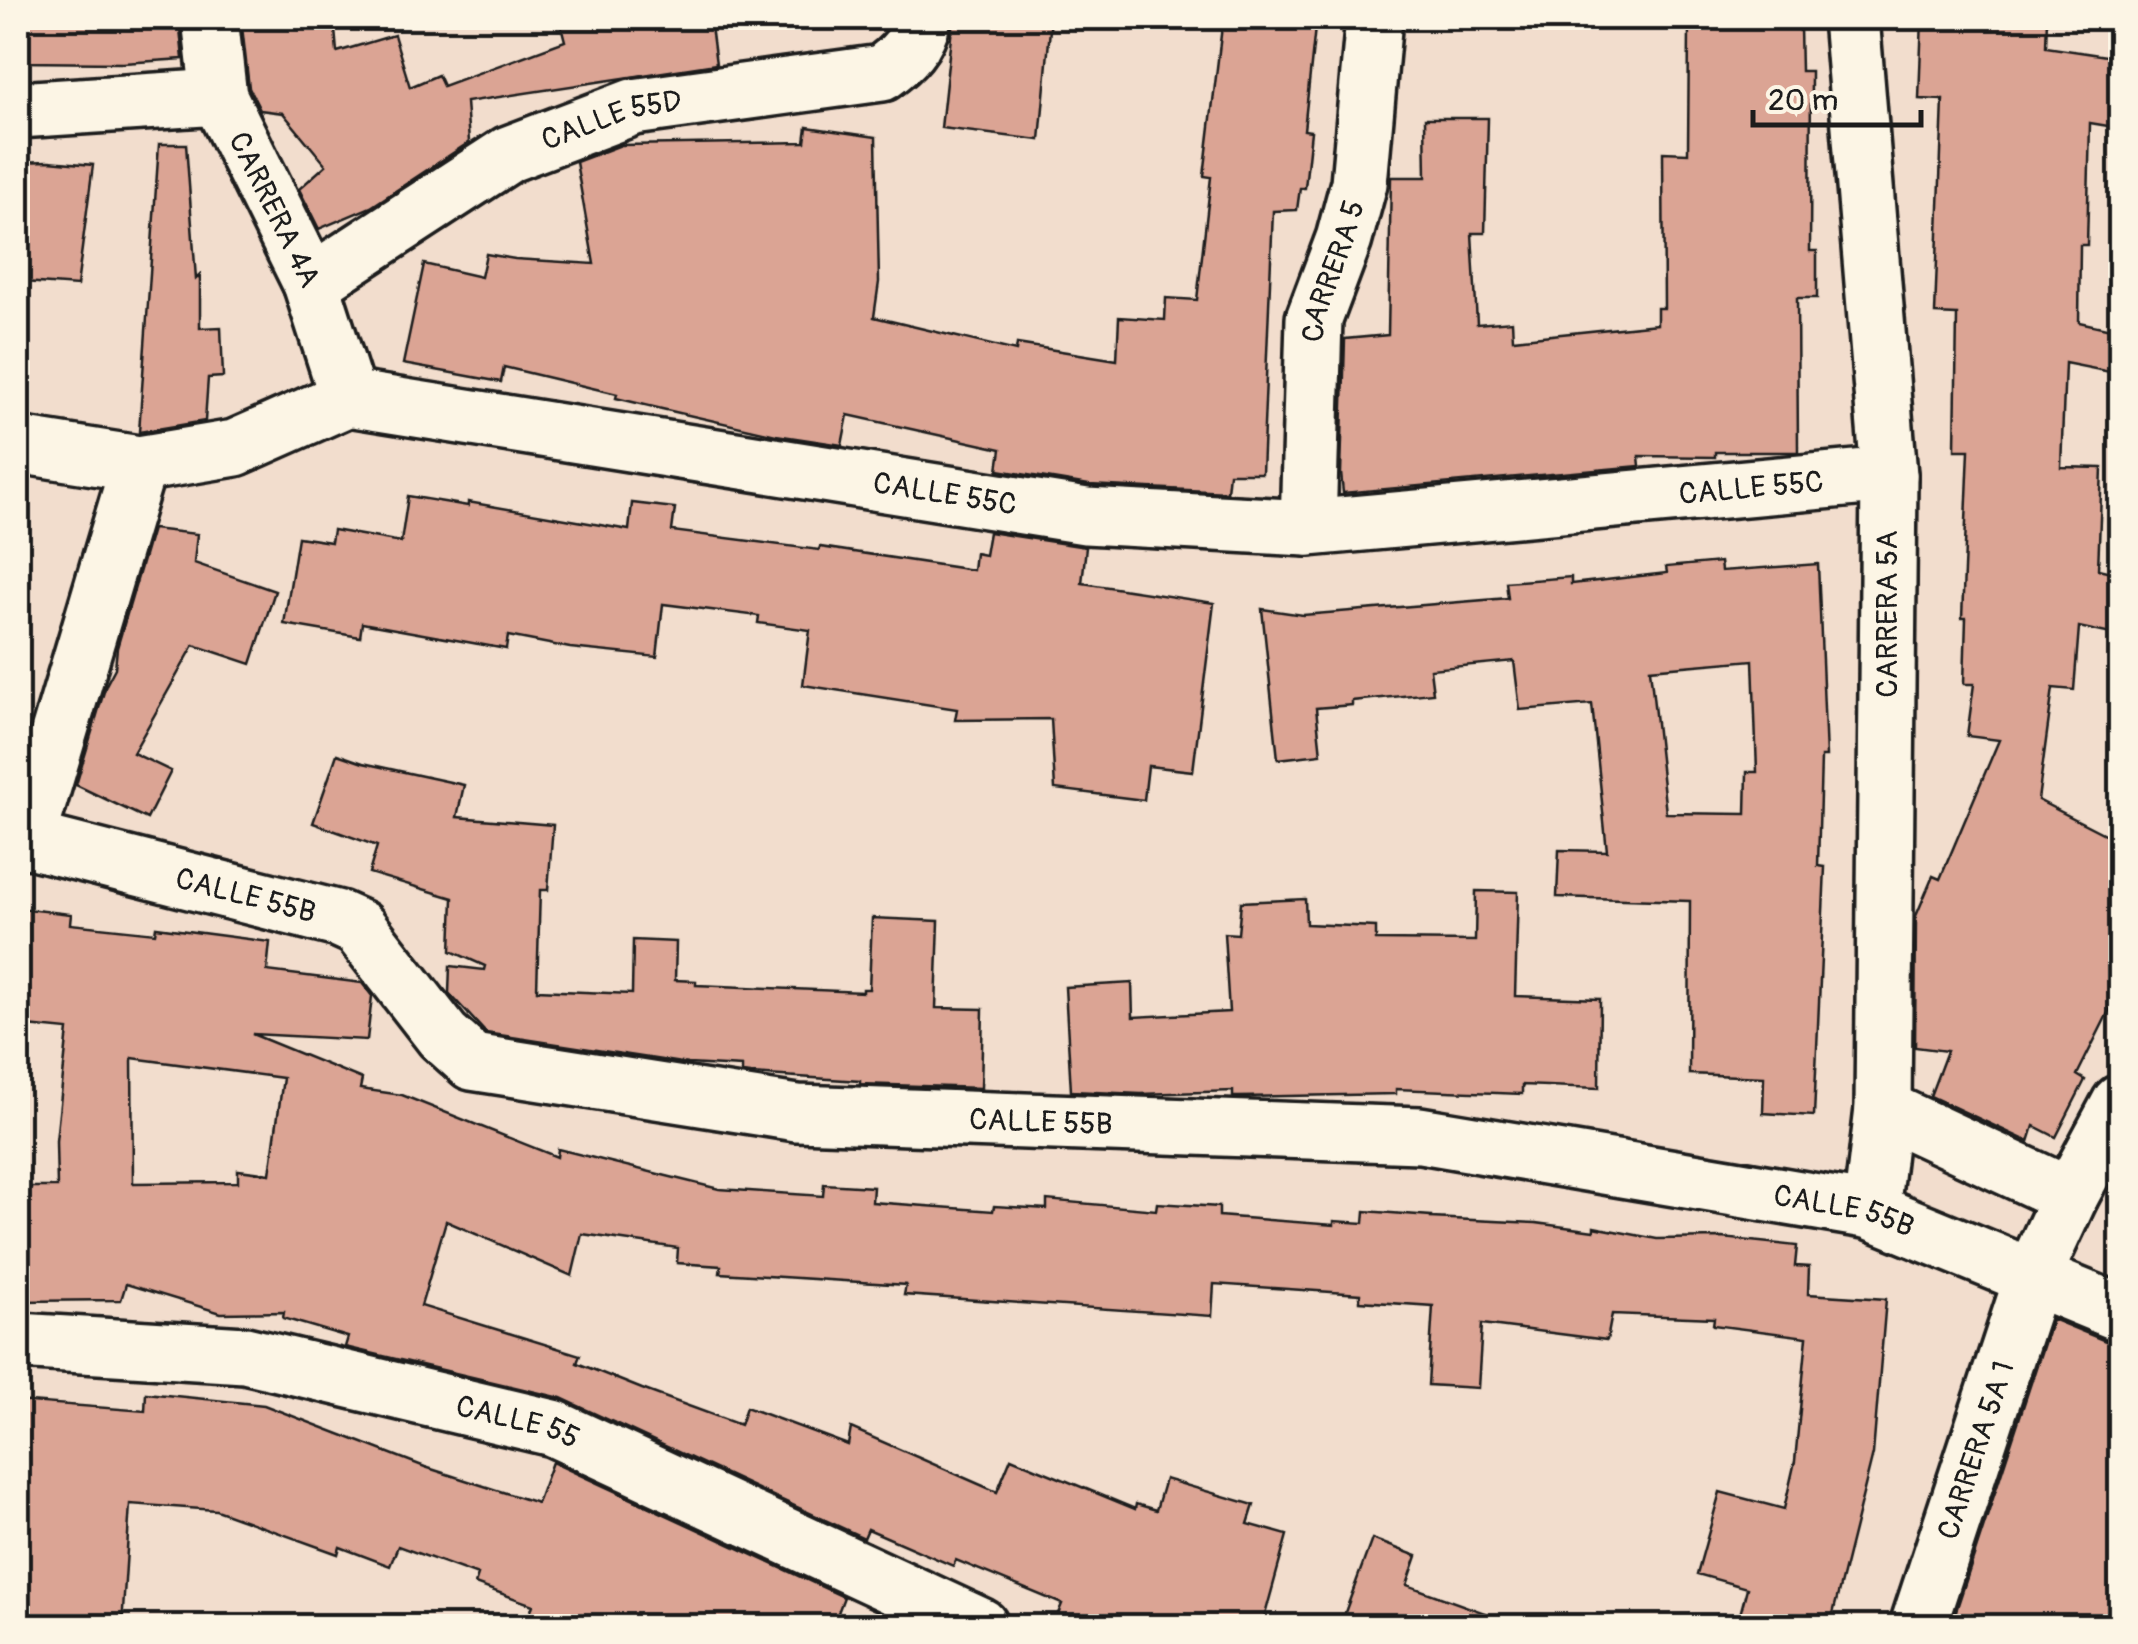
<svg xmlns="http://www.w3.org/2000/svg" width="2138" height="1644" viewBox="0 0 2138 1644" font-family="Pangolin,sans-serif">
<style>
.building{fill:#dba494;stroke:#1c1c1c;stroke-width:2.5;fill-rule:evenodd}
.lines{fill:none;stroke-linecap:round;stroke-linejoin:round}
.minor-casing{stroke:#1c1c1c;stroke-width:62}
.minor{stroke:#fcf5e5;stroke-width:55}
.labels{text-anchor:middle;stroke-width:8;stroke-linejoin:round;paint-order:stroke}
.street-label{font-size:30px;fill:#1c1c1c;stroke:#fcf5e5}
</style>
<rect width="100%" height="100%" fill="#f2ddcd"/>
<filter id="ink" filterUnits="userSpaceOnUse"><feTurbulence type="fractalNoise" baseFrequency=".01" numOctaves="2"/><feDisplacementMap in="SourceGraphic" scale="20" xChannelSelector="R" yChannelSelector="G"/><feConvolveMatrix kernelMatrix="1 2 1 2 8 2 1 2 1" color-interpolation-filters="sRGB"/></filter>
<g filter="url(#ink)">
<g class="building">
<polygon points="18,18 59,18 59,22 179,18 183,59 123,63 18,62"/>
<polygon points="241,18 334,18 337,52 394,35 410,87 438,75 443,86 565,41 559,18 710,18 716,64 466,102 469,142 465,145 371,207 319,229 299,189 326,165 283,113 260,110 249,88"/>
<polygon points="953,18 1051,18 1040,140 941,128"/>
<polygon points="1223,18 1316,18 1304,130 1311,131 1305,188 1300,188 1297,210 1273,211 1262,473 1229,473 1227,492 1089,485 998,470 1001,449 848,415 842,445 776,435 662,409 616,398 617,394 504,367 501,382 403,364 424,264 481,277 486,254 515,259 594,264 576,162 621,145 805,142 807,127 876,137 879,282 874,317 1016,351 1017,344 1117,360 1119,317 1165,320 1166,298 1197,300 1211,177 1204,176"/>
<polygon points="1922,18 2047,18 2046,47 2120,58 2120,128 2090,123 2087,245 2080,245 2079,322 2120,331 2120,374 2065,363 2061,467 2102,468 2098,569 2120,574 2120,636 2079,627 2074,690 2053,688 2038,800 2120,842 2120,989 2077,1075 2085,1080 2056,1137 2034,1126 2029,1142 1930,1096 1947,1051 1915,1047 1916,916 1933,876 1940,879 1999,740 1967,736 1974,684 1964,684 1966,618 1962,618 1969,450 1955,450 1957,315 1935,314 1943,100 1919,99"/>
<polygon points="1689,27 1800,27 1801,71 1811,71 1810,251 1817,251 1817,298 1797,298 1798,452 1715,452 1715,457 1639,456 1640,466 1343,493 1341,473 1345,339 1388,335 1391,177 1426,177 1425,118 1488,118 1485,233 1472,233 1477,324 1512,321 1513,339 1657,324 1657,308 1664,308 1663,152 1688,153"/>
<polygon points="159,144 186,144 196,279 200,275 200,328 221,327 223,377 208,378 205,421 139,432"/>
<polygon points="49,161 93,165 77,286 25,282 30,211 18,212 18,162"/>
<polygon points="408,496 468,506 468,502 629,530 632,503 675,508 672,531 819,550 820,547 973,570 975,553 985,555 989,532 1086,547 1082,583 1214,603 1193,771 1148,766 1144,800 1055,789 1051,719 955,720 957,709 803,685 810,630 758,623 759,616 663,604 657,657 570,648 508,636 506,649 362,623 360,637 284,624 298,537 331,542 333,530 401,542"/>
<polygon points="152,529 197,534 194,563 275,591 251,664 194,645 133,753 171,771 147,819 76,785 106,685 115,668 117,648"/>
<path d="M1720 562 1721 571 1818 564 1826 757H1821L1818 866 1825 867 1814 1116 1763 1113 1764 1077 1689 1074 1690 901 1557 897 1559 850 1607 851 1592 704 1520 710 1514 661 1430 669 1433 693 1352 701V705L1316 708 1321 754 1278 759 1262 609 1303 615 1508 598 1506 582 1571 577V584L1667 573 1666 567ZM1753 660 1757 772H1747L1746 814 1666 813 1650 669Z"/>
<polygon points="337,754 363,763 464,785 457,817 553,825 548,890 540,890 537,990 632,994 633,940 676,942 675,980 696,981 696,985 863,992 863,989 869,989 872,918 939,921 936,1008 983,1009 981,1088 860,1084 860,1081 751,1074 742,1073 742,1067 688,1064 486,1033 449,993 450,966 484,970 485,966 451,951 453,898 369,873 377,846 313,823"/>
<polygon points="1476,891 1518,892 1515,996 1600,999 1599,1088 1522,1085 1522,1094 1396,1089 1396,1094 1239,1097 1233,1097 1233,1091 1141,1094 1071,1091 1065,987 1132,983 1133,1017 1229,1012 1224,933 1238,934 1241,902 1305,899 1306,924 1376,927 1376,940 1475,941"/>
<path d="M18 908 71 914 70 924 155 933 156 927 270 942 267 971 362 983 372 996 367 1040 252 1034 362 1079 360 1089 402 1095 557 1157 558 1149 719 1189 823 1196 824 1184 873 1187 872 1202 993 1211 994 1206 1047 1209V1200L1156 1210 1157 1203 1219 1207V1216L1334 1225V1221L1364 1223 1365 1211 1431 1216V1218L1536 1223 1594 1231V1227L1657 1239 1722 1238 1797 1246 1795 1266 1809 1267 1808 1294 1886 1299 1873 1454 1830 1626H1737L1747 1588 1697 1574 1720 1492 1784 1509 1795 1461 1807 1337 1713 1325 1714 1318 1612 1314 1607 1340 1482 1324 1478 1388 1428 1385 1433 1306 1360 1301V1294L1214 1284 1212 1316 904 1295 906 1285 720 1273 721 1266 677 1263 678 1248 582 1234 572 1276 446 1221 421 1306 580 1355 577 1363 642 1389 740 1425 746 1407 848 1445 851 1428 997 1492 1011 1458 1135 1509 1136 1504 1156 1510 1165 1479 1254 1505 1248 1524 1287 1535 1262 1626H1053L1062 1604 956 1560 953 1566 868 1529 864 1538 561 1398 345 1347 348 1337 283 1318 284 1312 221 1313 126 1284 121 1300 18 1301V1187H57L56 1141 68 1030 18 1025ZM132 1058 283 1078 270 1174 238 1170V1182L133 1183Z"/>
<polygon points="2052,1319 2108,1342 2120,1344 2120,1626 1951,1626"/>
<polygon points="146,1393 264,1405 425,1467 537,1503 552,1462 844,1597 833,1626 525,1626 533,1605 475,1584 478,1575 398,1546 390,1566 340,1547 338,1554 216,1510 130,1504 122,1626 18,1626 18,1401 145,1411"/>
<polygon points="1372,1539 1417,1556 1407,1585 1507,1621 1506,1626 1340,1626"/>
</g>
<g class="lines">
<g class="minor-casing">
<g id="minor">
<path id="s1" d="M210 18 219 97 311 283 348 398"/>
<polyline points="1851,18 1889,475 1883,1109 1871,1211"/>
<polyline points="18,110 219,97"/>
<path id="s2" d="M311 283 509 154 633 107 882 73C902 59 918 43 923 18"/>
<path id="s3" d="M18 445 139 464 235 448 348 398 1086 516 1308 528 1889 475"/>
<path id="s4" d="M1308 528 1314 319 1344 239 1359 183 1374 18"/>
<path id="s5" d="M18 837 339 919 359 928 443 1036 472 1062 797 1113 1420 1135 1871 1211 2120 1313"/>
<polyline points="28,837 139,464"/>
<polyline points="1883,1109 2070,1196"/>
<path id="s6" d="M18 1341 245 1355 553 1428 980 1626"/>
<path id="s7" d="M1918 1626 2033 1276 2070 1196 2120 1103"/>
</g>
</g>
<use href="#minor" class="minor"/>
</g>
</g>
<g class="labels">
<g class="street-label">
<text dy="10" stroke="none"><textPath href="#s2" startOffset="345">CALLE 55D</textPath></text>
<text dy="10" stroke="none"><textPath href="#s1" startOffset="205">CARRERA 4A</textPath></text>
<text dy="10" stroke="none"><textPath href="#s4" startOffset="260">CARRERA 5</textPath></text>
<text dy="10" stroke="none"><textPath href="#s3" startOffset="1758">CALLE 55C</textPath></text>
<text dy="10" stroke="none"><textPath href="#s3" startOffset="948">CALLE 55C</textPath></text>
<text transform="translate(1887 614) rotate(-90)" y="10">CARRERA 5A</text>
<text dy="10" stroke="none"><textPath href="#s5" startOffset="235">CALLE 55B</textPath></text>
<text dy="10" stroke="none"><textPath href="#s5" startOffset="1102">CALLE 55B</textPath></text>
<text dy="10" stroke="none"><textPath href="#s5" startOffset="1912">CALLE 55B</textPath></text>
<text dy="10" stroke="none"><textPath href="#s6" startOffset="508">CALLE 55</textPath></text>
<text dy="10" stroke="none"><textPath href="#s7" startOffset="185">CARRERA 5A 1</textPath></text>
</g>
</g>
<rect width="2138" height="1644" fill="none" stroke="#fcf5e5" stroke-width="60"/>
<rect x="30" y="30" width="2078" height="1584" fill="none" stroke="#1c1c1c" stroke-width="4" filter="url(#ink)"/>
<path d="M1753 110v15h168v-15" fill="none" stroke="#1c1c1c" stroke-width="5"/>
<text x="1768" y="110" font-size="30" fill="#1c1c1c" stroke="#fcf5e5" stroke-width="8" paint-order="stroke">20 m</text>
</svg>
